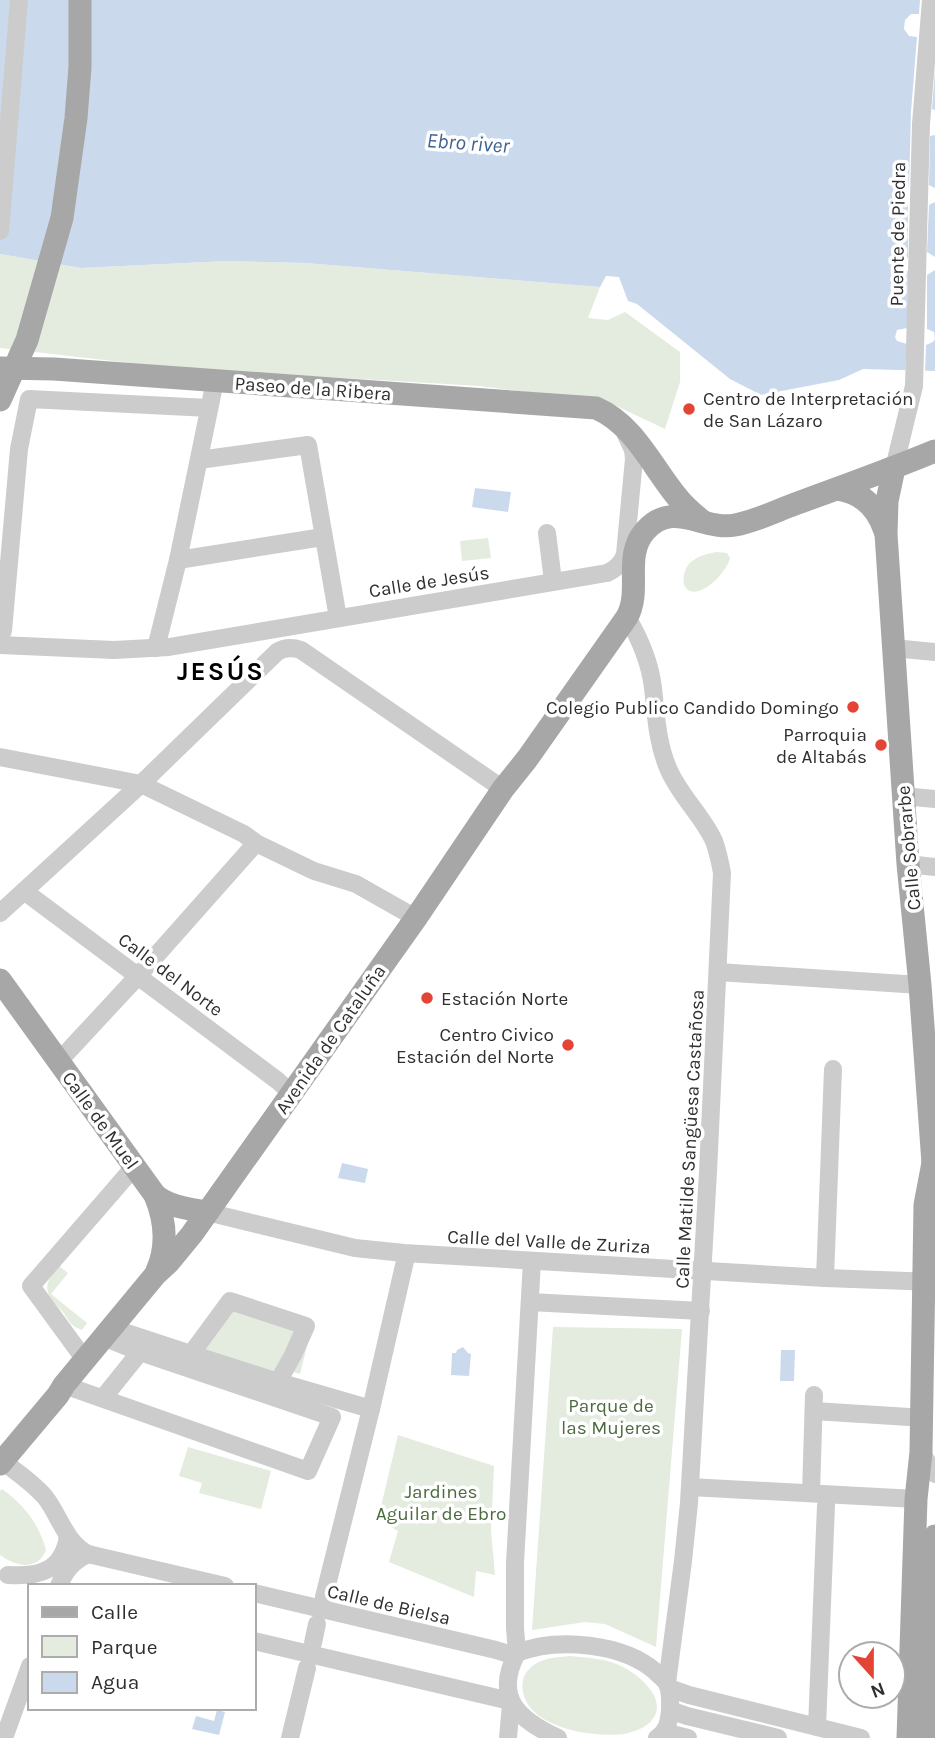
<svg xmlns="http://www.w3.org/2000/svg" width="935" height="1738" viewBox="0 0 935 1738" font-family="Karla,sans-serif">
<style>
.green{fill:#e3ecde}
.water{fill:#cad9ec}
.pier{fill:#fff}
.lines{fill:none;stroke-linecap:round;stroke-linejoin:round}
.minor{stroke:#ccc;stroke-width:18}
.major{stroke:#a7a7a7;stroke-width:23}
.poi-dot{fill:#e34435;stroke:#fff;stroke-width:2.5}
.labels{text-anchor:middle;stroke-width:7;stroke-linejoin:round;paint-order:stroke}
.street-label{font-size:19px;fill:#2f2f2f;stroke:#fff}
.poi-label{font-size:19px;fill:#2f2f2f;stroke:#fff;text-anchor:end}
.park-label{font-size:19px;fill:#4b6b3d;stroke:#fff}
.water-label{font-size:21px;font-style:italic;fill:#3e6391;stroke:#fff}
.district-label{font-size:26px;font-weight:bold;letter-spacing:2px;fill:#000;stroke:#fff}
</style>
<rect width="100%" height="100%" fill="#fff"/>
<g class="green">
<polygon points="0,254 81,268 227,261 306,263 600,287 588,318 608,320 625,312 680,352 680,382 665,429 610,403 480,386 174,368 0,348"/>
<polygon points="488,538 491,558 462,561 460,541"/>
<path d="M717 552 727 553 730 558C727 571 705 596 690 591 679 587 684 567 691 562 698 556 709 553 717 552Z"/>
<path d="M59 1266 68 1273 51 1294 87 1323 82 1330C68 1325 70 1320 61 1310 44 1293 42 1285 59 1266Z"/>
<polygon points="232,1304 311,1330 300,1374 283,1369 277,1380 201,1350"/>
<polygon points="553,1327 682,1329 656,1647 605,1624 585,1622 532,1630"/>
<polygon points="398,1435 494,1466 491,1531 495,1575 476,1571 474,1597 389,1562 398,1531 378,1519"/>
<polygon points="188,1447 271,1471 261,1509 199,1493 202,1483 179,1476"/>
<path d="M2 1489C24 1505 39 1524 46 1550 37 1572 15 1566 0 1555V1491Z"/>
<path d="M570 1656C588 1658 606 1658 623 1667 639 1675 669 1700 652 1720 646 1728 633 1732 624 1734 594 1738 529 1728 523 1692 522 1687 522 1682 524 1677 527 1669 536 1662 544 1660 552 1657 562 1657 570 1656Z"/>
</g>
<g class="water">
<polygon points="0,0 935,0 935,371 863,369 839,380 761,395 730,379 637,304 628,301 619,277 606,276 600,287 306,263 227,261 81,268 0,254"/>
<polygon points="475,488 511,492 508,512 472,507"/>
<polygon points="342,1163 368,1169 365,1183 338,1178"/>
<polygon points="463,1347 468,1353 471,1354 469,1376 451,1375 452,1353 456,1353 457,1350"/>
<polygon points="781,1350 795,1350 794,1381 780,1381"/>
<polygon points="217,1710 225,1712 219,1735 192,1729 196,1716 214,1721"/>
</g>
<polygon class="pier" points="920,0 935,0 935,70 932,109 935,110 935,135 930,136 929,185 935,188 935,202 929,205 927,252 935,257 935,270 927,275 927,329 934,332 935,339 933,342 926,345 925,375 905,374 907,344 897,341 895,337 897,330 907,328 908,271 903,270 903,258 908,258 908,203 900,201 897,196 900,189 909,187 911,112 917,37 909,36 904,29 905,20 911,14 919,14"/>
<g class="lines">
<g class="minor">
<polyline points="0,231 19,0"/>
<polyline points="199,460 308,445 338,618"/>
<polyline points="894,468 914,386 921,124 931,0"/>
<polyline points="547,533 553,581"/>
<polyline points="178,560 323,537"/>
<path d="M627 617C640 639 650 662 653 688 656 715 657 742 668 768 679 795 702 815 714 841 718 852 720 862 722 873L708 1172 689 1503 683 1561 667 1683"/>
<polyline points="3,631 19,449 29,399 209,408"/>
<path d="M0 645 114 650 169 647 607 573C616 569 622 564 625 554L634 459 633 450 626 435"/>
<polyline points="156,648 178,560 215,381"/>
<polyline points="903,649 935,652"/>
<polyline points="0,757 141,784 244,834 256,843 314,871 356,884 416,918"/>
<polyline points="903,796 935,799"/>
<polyline points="908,864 935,867"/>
<polyline points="24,891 278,1081 291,1093"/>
<path d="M0 913 141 784 277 652C285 647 292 647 301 650L503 789"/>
<polyline points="718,972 920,985"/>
<polyline points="59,1061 138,976 256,843"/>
<polyline points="207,1212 355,1248 404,1253 825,1278 935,1282"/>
<polyline points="825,1278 833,1069"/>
<polyline points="530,1302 701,1311"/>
<polyline points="124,1332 191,1354 230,1301 306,1326 293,1355 278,1382 371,1409"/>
<polyline points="191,1354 278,1382"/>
<polyline points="85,1360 31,1286 134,1167"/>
<polyline points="64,1385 308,1471 332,1417 140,1352 103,1337"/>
<polyline points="103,1398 140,1352"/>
<polyline points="814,1411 909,1417"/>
<polyline points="921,1452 935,1474"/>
<path d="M2 1461C17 1472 33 1483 45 1497 60 1516 65 1542 88 1554L225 1586"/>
<polyline points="690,1487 916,1499"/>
<polyline points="811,1493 814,1395"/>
<path d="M8 1575C39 1577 63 1571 68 1536"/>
<path d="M59 1586C65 1570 73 1561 88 1554"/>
<polyline points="254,1593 496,1650 515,1656"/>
<polyline points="324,1597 371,1409 405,1261"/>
<polyline points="254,1641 510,1701"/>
<polyline points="313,1643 317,1624"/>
<polyline points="517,1653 515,1628 515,1563 532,1261"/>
<polyline points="669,1688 689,1695 861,1738"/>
<polyline points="670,1710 687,1716 778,1738"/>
<polyline points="817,1727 826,1505"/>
<polyline points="664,1732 688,1738"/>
<polyline points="4,1738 30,1666"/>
<polyline points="290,1738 307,1668"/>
<polyline points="508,1738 511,1704"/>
<path d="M558 1738C519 1720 493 1698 517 1653 557 1637 623 1643 656 1672 659 1676 665 1679 667 1684 671 1691 670 1702 670 1710 669 1722 667 1732 657 1738"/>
</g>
<g class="major">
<path d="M0 368 54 369 596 408C635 425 652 467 678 498 685 507 694 514 702 521"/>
<polyline points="0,400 27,340 62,218 76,118 80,67 80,0"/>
<polyline points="894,468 887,501 886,534 908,864 920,985 933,1163 935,1170"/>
<path d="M837 489C862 492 877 507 885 531"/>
<path d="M0 980 155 1195C165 1219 168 1246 157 1271"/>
<path d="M155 1195C169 1207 189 1209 207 1212"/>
<path d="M0 1464 58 1395 64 1385 156 1274 169 1262 192 1234 416 918 503 789 527 759 627 617C642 590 623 556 645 531 673 499 703 531 735 525 756 521 776 511 795 504 842 487 889 470 935 451"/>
<polyline points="908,1738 916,1499 921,1452 925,1205 933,1163"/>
<polyline points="930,1738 935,1536"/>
</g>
</g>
<g class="poi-dot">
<circle cx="689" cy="409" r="7"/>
<circle cx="853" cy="707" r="7"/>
<circle cx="881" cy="745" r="7"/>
<circle cx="427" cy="998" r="7"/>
<circle cx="568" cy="1045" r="7"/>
</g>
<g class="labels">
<g class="street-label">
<text transform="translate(897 234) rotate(-89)" y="7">Puente de Piedra</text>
<text transform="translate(313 388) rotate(4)" y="7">Paseo de la Ribera</text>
<text transform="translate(429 581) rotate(-9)" y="7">Calle de Jesús</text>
<text transform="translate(908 848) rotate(-95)" y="7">Calle Sobrarbe</text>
<text transform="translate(171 974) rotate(37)" y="7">Calle del Norte</text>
<text transform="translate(330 1039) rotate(-55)" y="7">Avenida de Cataluña</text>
<text transform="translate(101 1120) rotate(54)" y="7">Calle de Muel</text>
<text transform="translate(689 1139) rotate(-87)" y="7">Calle Matilde Sangüesa Castañosa</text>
<text transform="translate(549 1241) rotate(3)" y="7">Calle del Valle de Zuriza</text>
<text transform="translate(389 1604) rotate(13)" y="7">Calle de Bielsa</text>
</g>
<g class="poi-label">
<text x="703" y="405" text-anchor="start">Centro de Interpretación<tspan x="703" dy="22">de San Lázaro</tspan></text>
<text x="839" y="714">Colegio Publico Candido Domingo</text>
<text x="867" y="741">Parroquia<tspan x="867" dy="22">de Altabás</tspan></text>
<text x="441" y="1005" text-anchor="start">Estación Norte</text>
<text x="554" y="1041">Centro Civico<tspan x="554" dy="22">Estación del Norte</tspan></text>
</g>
<g class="park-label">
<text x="611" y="1412">Parque de<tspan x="611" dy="22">las Mujeres</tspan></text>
<text x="441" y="1498">Jardines<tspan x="441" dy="22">Aguilar de Ebro</tspan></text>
</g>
<g class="water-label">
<text transform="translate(468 143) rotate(4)" y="7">Ebro river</text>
</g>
<g class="district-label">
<text x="221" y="680">JESÚS</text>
</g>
</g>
<rect x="28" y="1584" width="228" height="126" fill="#ffffff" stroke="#acacac" stroke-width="2"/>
<rect x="42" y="1607" width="35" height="10" fill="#a7a7a7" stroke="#acacac" stroke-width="2"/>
<text x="91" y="1619" font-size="21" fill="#2f2f2f">Calle</text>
<rect x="42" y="1636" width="35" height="21" fill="#e3ecde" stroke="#acacac" stroke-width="2"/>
<text x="91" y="1654" font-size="21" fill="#2f2f2f">Parque</text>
<rect x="42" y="1672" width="35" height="21" fill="#cad9ec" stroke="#acacac" stroke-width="2"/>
<text x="91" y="1689" font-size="21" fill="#2f2f2f">Agua</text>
<g transform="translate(872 1675) rotate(159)"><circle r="33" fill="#ffffff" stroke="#acacac" stroke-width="2"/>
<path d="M0-5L12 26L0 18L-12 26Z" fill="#e34435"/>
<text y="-10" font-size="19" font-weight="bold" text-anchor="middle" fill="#2f2f2f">N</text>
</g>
</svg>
